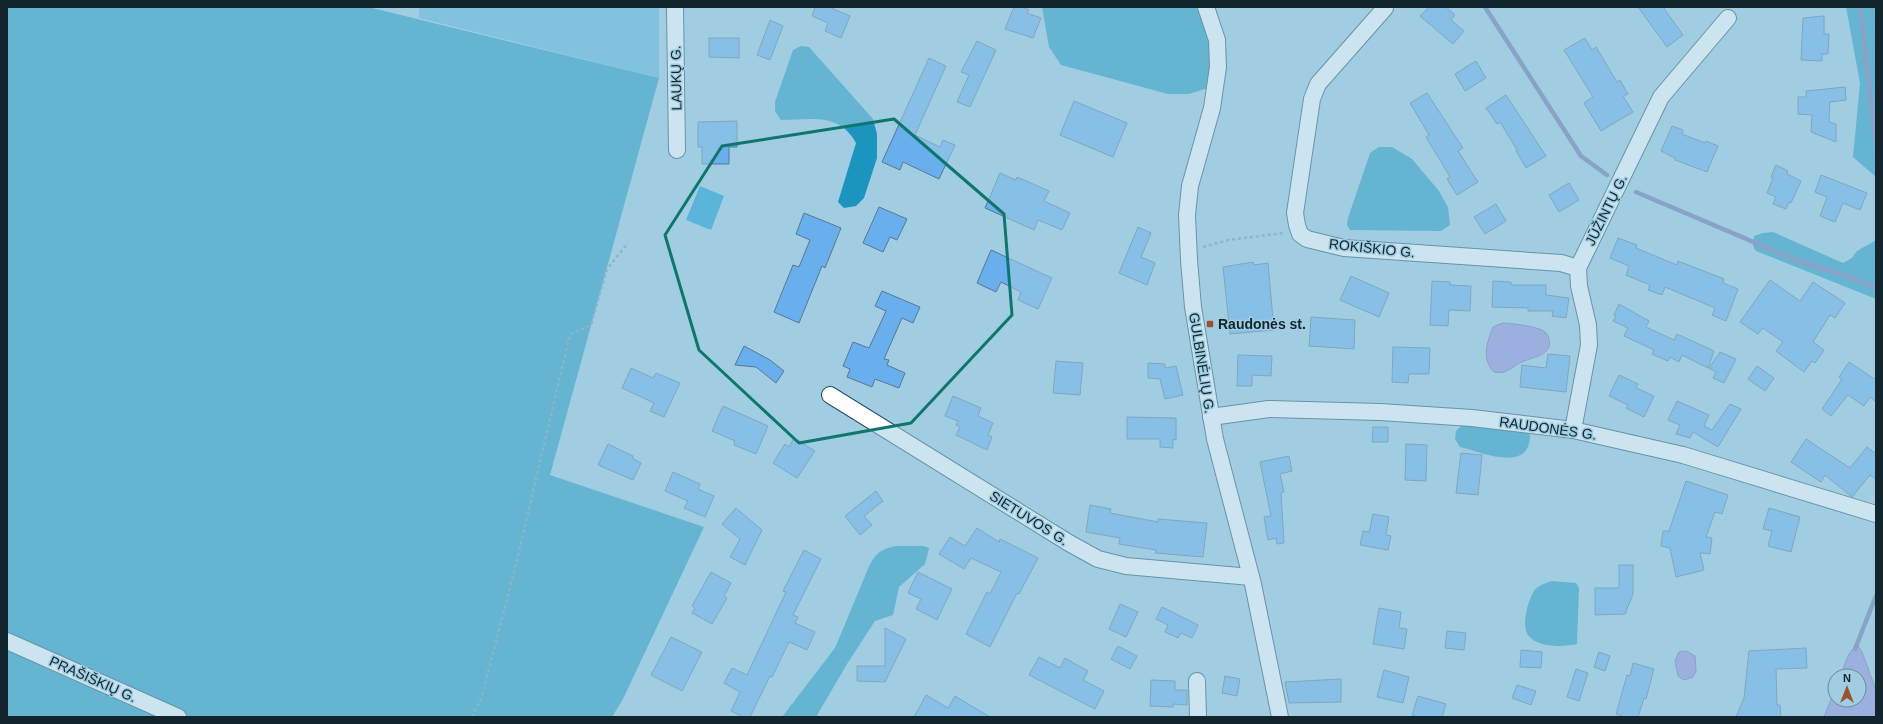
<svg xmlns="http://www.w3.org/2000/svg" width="1883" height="724" viewBox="0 0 1883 724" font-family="Arial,sans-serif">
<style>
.green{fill:#5bb5da}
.forest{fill:#1b95be}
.water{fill:#948cdb;stroke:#6d6da6}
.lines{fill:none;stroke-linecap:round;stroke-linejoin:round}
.stream{stroke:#6d6da6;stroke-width:4.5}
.building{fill:#69aeed;stroke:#5a7793}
.street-casing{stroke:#254e5f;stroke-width:18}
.path{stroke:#7397a7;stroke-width:2.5;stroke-dasharray:3 3;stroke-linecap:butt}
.street{stroke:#fff;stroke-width:16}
.marked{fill:none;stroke:#0f766e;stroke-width:3;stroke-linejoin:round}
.poi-dot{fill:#9a532c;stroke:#a0cde1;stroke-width:1.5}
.labels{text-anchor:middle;stroke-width:3;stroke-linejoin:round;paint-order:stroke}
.street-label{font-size:14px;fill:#13252c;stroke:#a0cde1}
.poi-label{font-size:14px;font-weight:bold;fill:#13252c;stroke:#a0cde1;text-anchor:start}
</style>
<rect width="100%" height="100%" fill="#a0cde1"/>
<g class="green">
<polygon points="419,7 659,7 659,78 419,18"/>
<polygon points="700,186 724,196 711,230 686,220"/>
</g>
<g class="forest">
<polygon points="7,7 368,7 659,78 550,475 704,527 623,699 612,717 7,717"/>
<path d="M1042 7H1197C1216 37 1212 54 1208 88L1189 94H1168L1061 65 1049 47Z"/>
<polygon points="1846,7 1876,7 1876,177 1853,157 1860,83"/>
<path d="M801 46 809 47 873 119 877 134V158L864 198 856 206 844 208 838 202 856 143C839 112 812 120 781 120L775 111V102L793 50Z"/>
<polygon points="1379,147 1392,147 1412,159 1439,191 1448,207 1450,225 1441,231 1350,230 1347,225 1348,218 1370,153"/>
<polygon points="1773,232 1843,263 1852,258 1857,251 1876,240 1876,299 1756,251 1753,246 1754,236 1763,233"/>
<path d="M1469 425 1524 430 1530 435C1530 474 1481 452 1460 447L1455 439 1456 431 1461 426Z"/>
<path d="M897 546H923L929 548 925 564 899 587 893 615 875 621 847 664 816 717H782L835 648 870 564C877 552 883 548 897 546Z"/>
<path d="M1552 581 1576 583 1579 588 1577 644C1563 647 1537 648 1528 635 1521 626 1528 600 1534 591 1538 585 1546 583 1552 581Z"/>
</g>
<g class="water">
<path d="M1503 323C1515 324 1528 325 1539 329 1545 331 1548 334 1549 339 1553 355 1534 357 1524 361 1513 365 1508 375 1494 372 1481 359 1487 342 1493 327Z"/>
<polygon points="1857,644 1862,652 1876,690 1876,717 1824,717 1835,689 1835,700 1859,700 1859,676 1840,676 1849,654"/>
<polygon points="1686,651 1695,656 1696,671 1693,677 1684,680 1678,676 1675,661 1679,652"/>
</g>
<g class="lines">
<g class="stream">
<polyline points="1485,7 1581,156 1607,175"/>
<polyline points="1860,7 1876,145"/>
<polyline points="1636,192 1796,260 1863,282 1876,289"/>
<polyline points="1855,649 1876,596"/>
</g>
</g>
<g class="building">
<polygon points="815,7 829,7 850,16 841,38 825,31 828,23 812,16"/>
<polygon points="1014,7 1022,7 1029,10 1027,13 1041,18 1033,38 1005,29"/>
<polygon points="1429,7 1446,7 1455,15 1451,20 1464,31 1453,44 1420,16"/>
<polygon points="1638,7 1663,7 1683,35 1667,47"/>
<polygon points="1824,16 1824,34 1829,34 1828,54 1822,54 1822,61 1801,60 1803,18"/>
<polygon points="770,20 783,26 770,60 757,55"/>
<polygon points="709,38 739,38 739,58 709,57"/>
<polygon points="1585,38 1592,50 1596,47 1617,82 1620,80 1628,94 1623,96 1633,112 1601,131 1584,103 1593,97 1564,50"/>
<polygon points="977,41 996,50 970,107 957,102 969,75 961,72"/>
<polygon points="929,58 946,66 915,135 940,147 943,140 955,145 939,179 903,162 900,170 882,162"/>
<polygon points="1476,61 1486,78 1465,91 1455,74"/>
<polygon points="1845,87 1846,100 1830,102 1829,122 1836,124 1836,142 1811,132 1812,115 1798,114 1798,97 1806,97 1806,91"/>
<polygon points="1427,93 1463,148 1458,151 1478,182 1457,195 1447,179 1450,177 1426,137 1429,135 1410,103"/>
<polygon points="1506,95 1546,156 1526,168 1516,151 1517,150 1500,122 1497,124 1486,108"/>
<polygon points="1074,101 1127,123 1113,157 1060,135"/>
<polygon points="737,121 737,147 729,147 729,164 702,164 702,147 698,147 698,122"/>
<polygon points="1672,126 1683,130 1682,134 1705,143 1706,141 1718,146 1707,172 1675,160 1675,158 1661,151"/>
<polygon points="1776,165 1788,171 1787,174 1801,181 1791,203 1789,202 1786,209 1773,204 1776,197 1767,193 1773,178 1771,177"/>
<polygon points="1000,173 1016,180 1017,177 1049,191 1044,201 1070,213 1062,230 1038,220 1034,230 985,208"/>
<polygon points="1821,175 1867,193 1860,210 1843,203 1835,222 1820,216 1827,197 1815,192"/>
<polygon points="1569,183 1579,200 1559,212 1549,195"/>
<polygon points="1496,204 1506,221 1485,234 1474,217"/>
<polygon points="879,207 907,219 897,240 890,237 883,252 863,243"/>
<polygon points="804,213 841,228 825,268 822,266 799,323 774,312 793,265 799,267 810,240 796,234"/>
<polygon points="1138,227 1151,233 1141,257 1155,263 1147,285 1119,273"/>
<polygon points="1618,238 1637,245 1636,248 1677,265 1678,261 1724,279 1723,283 1738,289 1726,321 1712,315 1715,308 1665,287 1662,295 1648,290 1650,285 1626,275 1629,266 1610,258"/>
<polygon points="991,250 1052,278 1038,309 1018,300 1021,292 1001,282 996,292 977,283"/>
<polygon points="1253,262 1254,265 1268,263 1274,330 1230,334 1223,267"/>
<polygon points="1351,276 1389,293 1379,317 1340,300"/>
<polygon points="1770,280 1800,301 1813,282 1845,303 1835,318 1830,315 1813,342 1824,350 1815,363 1812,361 1804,372 1776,351 1783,342 1763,328 1758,334 1740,322"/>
<polygon points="1432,281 1450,282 1450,285 1471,286 1470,311 1449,310 1448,326 1430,325"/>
<polygon points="1493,281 1511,282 1511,285 1546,285 1546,295 1569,298 1566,318 1552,316 1553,311 1528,311 1528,308 1492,307"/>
<polygon points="882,291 920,307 913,323 902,318 884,359 889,360 887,365 905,373 899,388 875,379 872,387 847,377 850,369 843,366 853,342 869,348 886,311 875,306"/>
<polygon points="1619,304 1649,321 1646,327 1674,340 1677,334 1714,351 1708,368 1682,355 1679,362 1670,357 1668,361 1652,354 1654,350 1624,336 1628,328 1613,321 1616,316 1614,315"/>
<polygon points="1311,317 1355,320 1354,349 1309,346"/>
<polygon points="744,346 770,360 784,371 776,383 756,367 735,365"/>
<polygon points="1393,347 1430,348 1429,374 1409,374 1408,383 1392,382"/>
<polygon points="1720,352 1736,359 1724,383 1713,378 1716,372 1709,368"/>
<polygon points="1548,354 1570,356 1566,392 1520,387 1522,365 1546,368"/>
<polygon points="1238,355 1272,356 1271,376 1252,375 1252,386 1237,386"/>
<polygon points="1056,361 1083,363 1080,395 1053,393"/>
<polygon points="1849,362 1876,380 1876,402 1870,397 1864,406 1848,395 1831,416 1822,409 1842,379 1839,377"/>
<polygon points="1148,363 1165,364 1165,368 1176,366 1183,395 1165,399 1160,379 1148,378"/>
<polygon points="1757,366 1774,378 1765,391 1748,379"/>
<polygon points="631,368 653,378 656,373 680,383 664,417 650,411 654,403 622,388"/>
<polygon points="1619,375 1638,384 1636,388 1654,396 1644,417 1626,408 1628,405 1609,396"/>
<polygon points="953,396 981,408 978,416 993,423 988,435 992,437 987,450 956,435 960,427 956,425 958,421 945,416"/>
<polygon points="1677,401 1709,415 1704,426 1712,430 1730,404 1741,409 1718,447 1693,432 1690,438 1676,434 1680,425 1668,420"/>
<polygon points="723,406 768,426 756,454 734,445 735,441 712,431"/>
<polygon points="1127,417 1176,418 1176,440 1173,439 1173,448 1160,447 1160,439 1127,439"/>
<polygon points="1373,427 1388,427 1388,442 1372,442"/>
<polygon points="794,438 815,451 797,478 773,463 785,444 789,447"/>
<polygon points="1806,439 1850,468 1867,447 1876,454 1876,480 1870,475 1852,497 1825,475 1821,482 1791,462"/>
<polygon points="608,444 633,456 632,458 641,463 633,480 598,465"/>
<polygon points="1406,444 1427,445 1426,481 1405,480"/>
<polygon points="1461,453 1482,455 1478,495 1456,493"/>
<polygon points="1289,456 1292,471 1280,474 1284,492 1281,493 1284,543 1277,544 1276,538 1268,540 1264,517 1271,516 1260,462"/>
<polygon points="673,472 700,484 698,489 714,496 705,517 684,508 688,501 665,491"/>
<polygon points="1686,481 1728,495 1722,514 1715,512 1706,537 1712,538 1710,554 1700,553 1704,570 1676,577 1670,548 1661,546 1663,531 1669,531"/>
<polygon points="876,491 883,501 864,516 872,525 860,535 845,516"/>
<polygon points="1090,505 1111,509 1110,513 1158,522 1158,519 1207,523 1203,557 1155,553 1156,550 1119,544 1120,538 1086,532"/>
<polygon points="736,508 762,530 745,565 730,557 740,539 722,524"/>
<polygon points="1769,508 1800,517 1791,552 1768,546 1772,531 1763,529"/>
<polygon points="1373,514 1389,517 1386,535 1391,536 1388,550 1360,545 1363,531 1369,532"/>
<polygon points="977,528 999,542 1000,539 1038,558 1019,594 1017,593 990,647 966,634 987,592 990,594 1001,572 971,558 964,569 939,554 950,537 965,546"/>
<polygon points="804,550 821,559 793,615 798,617 795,623 815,632 807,650 789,642 772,677 770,676 750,717 743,717 731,711 740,692 724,683 732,668 747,675 786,592 783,591"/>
<polygon points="1619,565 1633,565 1633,594 1625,614 1595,615 1595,588 1619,588"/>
<polygon points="711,572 731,583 724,596 727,598 712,624 692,613 695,608 692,606"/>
<polygon points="918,572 952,589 937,620 916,609 921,599 908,593"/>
<polygon points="1120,604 1138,612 1126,637 1109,629"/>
<polygon points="1162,607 1198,625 1192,638 1181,633 1178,638 1165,632 1168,625 1156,619"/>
<polygon points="1379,608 1401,612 1399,628 1407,629 1404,649 1373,644"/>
<polygon points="885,628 906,639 885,682 857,681 857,666 885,666"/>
<polygon points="1447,631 1466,633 1464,650 1445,648"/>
<polygon points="671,637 702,652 682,691 651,675"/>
<polygon points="1118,646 1137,656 1130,669 1111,659"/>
<polygon points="1806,648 1807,668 1776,669 1777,705 1780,705 1781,717 1736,717 1744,698 1749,651"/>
<polygon points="1521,650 1542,652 1541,668 1520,667"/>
<polygon points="1599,652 1610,656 1605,671 1594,667"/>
<polygon points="1039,657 1060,668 1065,658 1088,671 1083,680 1104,691 1095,709 1029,675"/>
<polygon points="1633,663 1654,669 1646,699 1644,698 1638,717 1625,717 1616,714 1627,675 1630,676"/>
<polygon points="1576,669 1588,673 1579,701 1567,697"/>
<polygon points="1384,670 1409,677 1403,703 1377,697"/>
<polygon points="1225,676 1240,679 1237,696 1222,693"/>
<polygon points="1341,679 1341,702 1289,703 1285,682"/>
<polygon points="1151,680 1175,681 1175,690 1187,690 1187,705 1173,704 1173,707 1150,706"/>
<polygon points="1517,685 1536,691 1531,705 1512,698"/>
<polygon points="926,695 948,708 955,696 990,717 914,717"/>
<polygon points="1418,696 1446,704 1442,717 1419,717 1412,715"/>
</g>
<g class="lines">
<g class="street-casing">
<g id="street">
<polyline points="675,7 677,150"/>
<polyline points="1206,7 1217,40 1218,67 1212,108 1190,186 1187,215 1189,260 1193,307 1215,439 1253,584 1280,717"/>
<polyline points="1385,8 1318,84 1312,99 1295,213 1297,225 1300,234 1307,239 1344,248 1561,263 1578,268"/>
<polyline points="830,395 1069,543 1098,559 1126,566 1251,577"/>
<polyline points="1211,417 1269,409 1380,412 1472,418 1573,430 1683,455 1876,514"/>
<polyline points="1573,430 1589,345 1588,325 1579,286 1578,268 1661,97 1728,18"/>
<polyline points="7,641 178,717"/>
<polyline points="1197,681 1198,717"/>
</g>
</g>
<g class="path">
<polyline points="1203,247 1228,240 1284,233"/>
<polyline points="472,717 482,696 516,564 570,334 591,325 607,269 628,243"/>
</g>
<use href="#street" class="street"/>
</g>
<path d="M0 0H1883V724H0ZM894 119 1004 214 1012 315 911 423 799 443 699 350 665 235 722 146Z" fill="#a0cde1" fill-opacity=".55" fill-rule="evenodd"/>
<path class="marked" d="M894 119 1004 214 1012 315 911 423 799 443 699 350 665 235 722 146Z"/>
<rect class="poi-dot" x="1206" y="320" width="8" height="8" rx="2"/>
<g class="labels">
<g class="street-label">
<text transform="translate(676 78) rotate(-91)" y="5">LAUKŲ G.</text>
<text transform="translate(1606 210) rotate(-64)" y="5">JŪŽINTŲ G.</text>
<text transform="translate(1372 248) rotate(6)" y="5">ROKIŠKIO G.</text>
<text transform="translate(1202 363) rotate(81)" y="5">GULBINĖLIŲ G.</text>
<text transform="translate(1548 428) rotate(8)" y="5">RAUDONĖS G.</text>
<text transform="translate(1029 518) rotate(32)" y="5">SIETUVOS G.</text>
<text transform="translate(93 679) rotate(24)" y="5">PRAŠIŠKIŲ G.</text>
</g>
<g class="poi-label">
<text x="1218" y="329">Raudonės st.</text>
</g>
</g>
<rect width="1883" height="724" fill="none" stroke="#13252c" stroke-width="16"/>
<g transform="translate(1847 688)"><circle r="19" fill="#a0cde1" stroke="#688a99"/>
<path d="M0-3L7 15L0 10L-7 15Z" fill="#9a532c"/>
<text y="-6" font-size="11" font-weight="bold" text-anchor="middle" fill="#13252c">N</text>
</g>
</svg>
